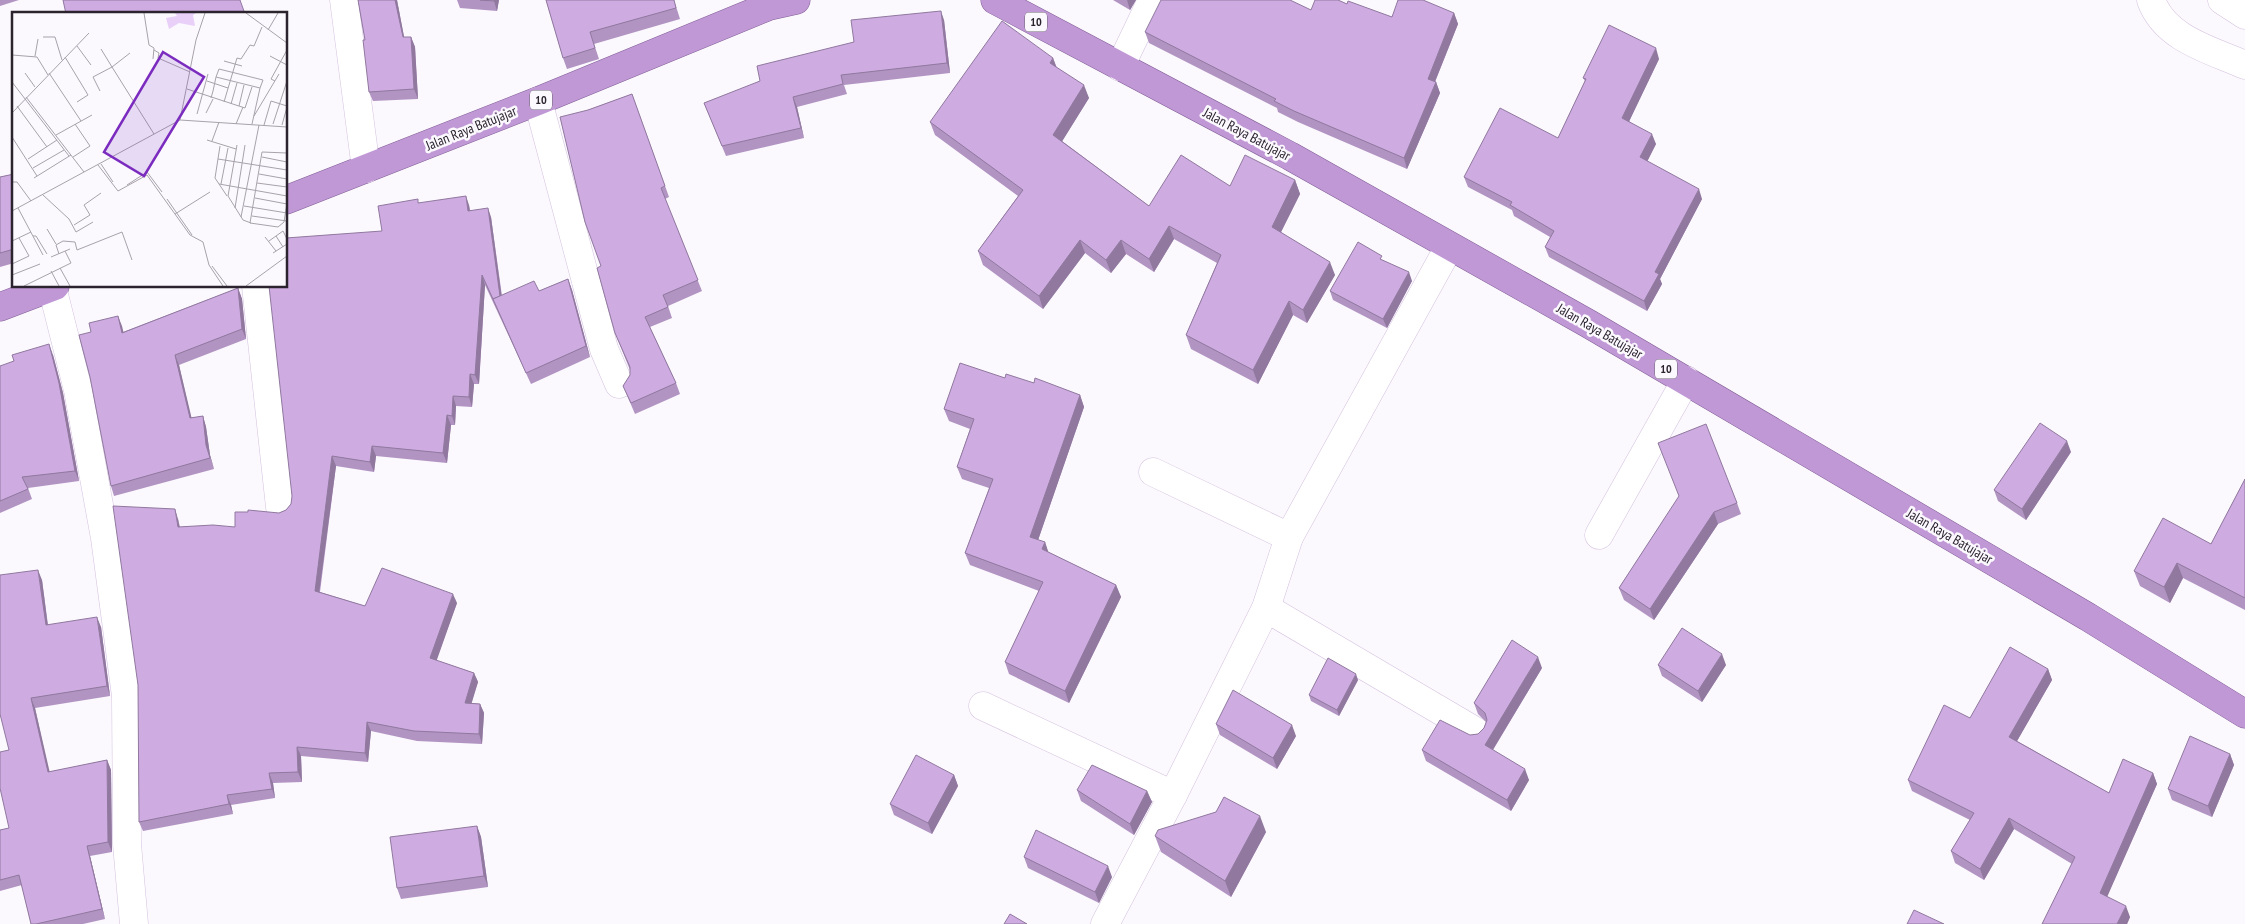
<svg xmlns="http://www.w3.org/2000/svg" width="2245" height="924" viewBox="0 0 2245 924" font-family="'PT Sans Narrow',sans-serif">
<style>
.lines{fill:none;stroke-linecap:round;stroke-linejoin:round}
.minor-casing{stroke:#d4c2df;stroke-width:29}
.trunk-casing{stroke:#815f95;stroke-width:29}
.minor{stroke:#fff;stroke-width:28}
.trunk{stroke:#c098d6;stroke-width:28}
.wall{fill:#b194c2}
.shaded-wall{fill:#90789e}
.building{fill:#ceace2;stroke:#90789e}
.labels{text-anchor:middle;stroke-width:5;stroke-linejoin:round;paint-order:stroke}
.shield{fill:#fbf8fe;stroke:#69646d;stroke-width:1}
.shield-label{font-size:12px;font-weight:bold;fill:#2b242f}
.street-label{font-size:14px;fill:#2b242f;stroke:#fbf8fe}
.inset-road{fill:none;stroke:#a8a3ab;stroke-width:1}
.view{fill:#7b2cbf;fill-opacity:0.15;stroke:#7b2cbf;stroke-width:2.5}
.inset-edge{fill:none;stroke:#2b242f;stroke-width:2.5}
</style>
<rect width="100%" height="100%" fill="#fbf8fe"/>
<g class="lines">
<g class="minor-casing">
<g id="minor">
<polyline points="344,0 366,169"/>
<path d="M2151 0C2165 39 2211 50 2245 65"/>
<polyline points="2222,0 2245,15"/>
<polyline points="1120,67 1152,0"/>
<polyline points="538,101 604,349 619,384"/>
<polyline points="256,286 280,507"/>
<polyline points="52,287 78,390 105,538 126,696 127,844 134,924"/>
<polyline points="1153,472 1289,537"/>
<polyline points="1599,535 1686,380"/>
<polyline points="1266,608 1475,731"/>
<polyline points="983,706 1173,795"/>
<polyline points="1105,924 1173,795 1266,608 1289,537 1449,247"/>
</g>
</g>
<g class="trunk-casing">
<g id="trunk">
<polyline points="995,0 1290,156 1589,324 2088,617 2245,714"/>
<polyline points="286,200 538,101 769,6 796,0"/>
<polyline points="0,307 55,286"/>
</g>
</g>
<use href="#minor" class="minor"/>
<use href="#trunk" class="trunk"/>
</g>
<g class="wall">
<polygon points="0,0 19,0 0,6"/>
<polygon points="358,0 397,0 404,37 411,37 415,47 418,99 373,101 369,92 365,40"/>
<polygon points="457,0 499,0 497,11 460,8"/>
<polygon points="546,0 674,0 680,19 594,44 599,59 567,69 563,58"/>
<polygon points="1113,0 1136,0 1130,10"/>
<polygon points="1347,4 1392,17 1454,13 1458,24 1435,82 1436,82 1440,93 1407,169 1298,122 1278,112 1277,108 1149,43 1145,32 1311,10"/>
<polygon points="944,20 950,73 844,85 847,94 797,107 804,138 726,156 704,103"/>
<polygon points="1053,58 1057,68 1089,98 1062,141 1149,206 1230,186 1295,180 1300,194 1281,232 1335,275 1307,323 1293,315 1258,384 1191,349 1186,335 1217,263 1174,239 1154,272 1126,254 1111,273 1085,253 1043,309 983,265 978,251 1018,196 935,135 930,122"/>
<polygon points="1659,59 1629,121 1656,144 1647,161 1702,199 1660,279 1662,284 1647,311 1549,257 1545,247 1550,237 1514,216 1512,210 1468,187 1464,177 1558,138 1585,81 1583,78"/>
<polygon points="632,94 669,197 665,199 702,291 668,306 672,318 650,327 676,383 680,394 635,414 623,386 630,375 630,370 615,333 601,266 588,110"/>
<polygon points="14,174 14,263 0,267 0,177"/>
<polygon points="419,203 469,205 470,210 491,217 502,296 539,291 568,279 572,290 590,357 531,384 485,285 479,384 474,384 472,407 456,406 455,425 451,425 447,463 376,456 374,472 336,466 320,592 365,606 457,603 436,660 474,673 478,682 471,703 480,704 484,713 482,744 417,741 371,731 368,762 301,756 302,782 273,783 275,798 231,805 233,814 143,831 139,822 178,519 180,527 235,527 279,513 286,510 291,504 382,231"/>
<polygon points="1383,260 1412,281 1387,328 1333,300 1330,291"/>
<polygon points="238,288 242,299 246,339 179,365 191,418 203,416 206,427 210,455 214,469 114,496 111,486 118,316 123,332"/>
<polygon points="53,355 63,393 79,481 28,488 32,499 0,513 0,366"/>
<polygon points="1005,378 1034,383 1080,395 1084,407 1038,540 1045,542 1048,552 1116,585 1121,597 1069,703 1009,674 1005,662 1039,591 970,565 965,553 989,488 962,479 957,467 970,429 949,421 944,409"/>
<polygon points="2071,452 2026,520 1998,501 1994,490"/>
<polygon points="2245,479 2245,610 2183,578 2170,603 2140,586 2134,571 2211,544"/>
<polygon points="1679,497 1737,503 1741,514 1718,524 1654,620 1624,600 1619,588"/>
<polygon points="42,580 48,625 101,627 110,696 35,708 49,772 107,760 111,770 112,852 90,856 105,919 83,924 31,924 22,885 0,891 0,830 9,828 9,750"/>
<polygon points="1658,665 1726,665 1702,702 1662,676"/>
<polygon points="1542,668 1493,750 1529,780 1511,811 1426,761 1422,750 1478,734 1484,728 1486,722 1478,714 1474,703"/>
<polygon points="2048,669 2052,680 2017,741 2109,793 2153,773 2157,784 2107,896 2130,917 2127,924 2042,924 2072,864 2014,829 1984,880 1955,863 1951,851 1970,820 1912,791 1908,780 1970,718"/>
<polygon points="1358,680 1339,716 1311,701 1309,695"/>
<polygon points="1216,724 1296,736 1277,769 1220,735"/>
<polygon points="2230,754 2234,765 2212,817 2172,800 2168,789"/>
<polygon points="954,775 958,786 932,834 894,815 890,804"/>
<polygon points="1077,790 1147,791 1152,802 1134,835 1081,801"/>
<polygon points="477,826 481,837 488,887 401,899 397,888"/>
<polygon points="1266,832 1231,897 1161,852 1155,836"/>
<polygon points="1024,857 1112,877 1099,903 1028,868"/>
</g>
<g class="shaded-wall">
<polygon points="395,0 397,0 406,47 403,37"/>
<polygon points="494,0 499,0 497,11 494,1"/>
<polygon points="1127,0 1136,0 1130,10"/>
<polygon points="941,11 944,20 950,73 947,63"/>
<polygon points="1454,13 1458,24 1432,89 1428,79"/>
<polygon points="411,37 415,47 418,99 414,89"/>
<polygon points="1656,48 1659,59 1626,128 1622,118"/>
<polygon points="1053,58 1058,72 1050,63"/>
<polygon points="1436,82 1440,93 1407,169 1404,158"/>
<polygon points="1084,85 1089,98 1058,148 1053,135"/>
<polygon points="793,97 797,107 804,138 801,128"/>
<polygon points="1652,134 1656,144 1644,168 1640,157"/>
<polygon points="1295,180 1300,194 1277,240 1272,227"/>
<polygon points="1699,189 1702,199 1660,279 1662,284 1647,311 1644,301 1655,272"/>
<polygon points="466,196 469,205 471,220 468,211"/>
<polygon points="488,208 491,217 503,307 500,297"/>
<polygon points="1169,226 1174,239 1154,272 1149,259"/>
<polygon points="1080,240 1085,253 1043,309 1039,296"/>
<polygon points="1121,240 1126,254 1111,273 1106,260"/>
<polygon points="1330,262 1335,275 1307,323 1303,310"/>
<polygon points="1409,272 1412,281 1387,328 1383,319"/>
<polygon points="482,275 485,285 479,384 475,375"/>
<polygon points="568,279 572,290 590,357 586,346"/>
<polygon points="238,288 242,299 246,339 242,329"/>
<polygon points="1289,301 1293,315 1258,384 1253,370"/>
<polygon points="118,316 122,326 126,343 122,333"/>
<polygon points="49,344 53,355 63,393 79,481 75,471"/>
<polygon points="175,355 179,365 194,428 190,418"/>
<polygon points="470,374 474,384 472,407 469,397"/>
<polygon points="1080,395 1084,407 1035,549 1030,537"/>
<polygon points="453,396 456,406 455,425 452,416"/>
<polygon points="447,415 451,425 447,463 443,453"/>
<polygon points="203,416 206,427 210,455 214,469 206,445"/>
<polygon points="2067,441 2071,452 2026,520 2022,509"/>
<polygon points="372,446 376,456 374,472 370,462"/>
<polygon points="332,456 336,466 318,601 315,591"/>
<polygon points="175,509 178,519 181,536 178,527"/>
<polygon points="1714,512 1718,524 1654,620 1650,609"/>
<polygon points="1045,542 1049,554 1042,549"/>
<polygon points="2177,563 2183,578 2170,603 2164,587"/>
<polygon points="38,570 42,580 49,635 46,625"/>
<polygon points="1116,585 1121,597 1069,703 1065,691"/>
<polygon points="453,594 457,603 434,668 430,658"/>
<polygon points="97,617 101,627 110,696 107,686"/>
<polygon points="1722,654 1726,665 1702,702 1698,691"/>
<polygon points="1538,657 1542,668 1489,756 1485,745"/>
<polygon points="2048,669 2052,680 2013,748 2009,737"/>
<polygon points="474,673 478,682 469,712 465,703"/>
<polygon points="1356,674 1358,680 1339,716 1337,710"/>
<polygon points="31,698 35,708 52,782 48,772"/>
<polygon points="480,704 484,713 482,744 479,734"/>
<polygon points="367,722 371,731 368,762 365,753"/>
<polygon points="1292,725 1296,736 1277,769 1273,758"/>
<polygon points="297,747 301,756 302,782 298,772"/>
<polygon points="2230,754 2234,765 2212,817 2208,806"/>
<polygon points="107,760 111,770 112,852 108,842"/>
<polygon points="1525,769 1529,780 1511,811 1507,800"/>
<polygon points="269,773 273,783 275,798 272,789"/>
<polygon points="2153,773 2157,784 2104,904 2100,893"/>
<polygon points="954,775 958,786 932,834 928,823"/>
<polygon points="1147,791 1152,802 1134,835 1130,824"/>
<polygon points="227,795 231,805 233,814 229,804"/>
<polygon points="1260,816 1266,832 1231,897 1225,881"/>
<polygon points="2009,818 2014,829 1984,880 1980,869"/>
<polygon points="477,826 481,837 488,887 484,876"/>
<polygon points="87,846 90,856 105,919 102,909"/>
<polygon points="1108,866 1112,877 1099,903 1095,892"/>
<polygon points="2126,906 2130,917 2127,924 2117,924"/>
</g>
<g class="building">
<polygon points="63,0 240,0 245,14 66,14"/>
<polygon points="358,0 395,0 403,37 411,37 414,89 369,92 363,40 365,40"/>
<polygon points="480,0 494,0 494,1"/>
<polygon points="546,0 674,0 676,8 590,32 595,48 563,58"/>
<polygon points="1161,0 1290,0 1311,10 1315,0 1338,0 1347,4 1348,1 1392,17 1398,0 1423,0 1454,13 1428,79 1436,82 1404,158 1294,111 1274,101 1276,99 1145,32"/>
<polygon points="941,11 947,63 841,75 843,84 793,97 801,128 722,146 704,103 760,81 757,66 854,42 851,20"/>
<polygon points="1002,21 1053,58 1050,63 1084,85 1053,135 1149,206 1181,155 1230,186 1245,155 1295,180 1272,227 1330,262 1303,310 1289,301 1253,370 1186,335 1221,255 1169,226 1149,259 1121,240 1106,260 1080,240 1039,296 978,251 1023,190 930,122"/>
<polygon points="1609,25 1656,48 1622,118 1652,134 1640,157 1699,189 1655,272 1659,274 1644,301 1545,247 1554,231 1510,205 1512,202 1464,177 1500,108 1558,138 1586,79 1583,78"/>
<polygon points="632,94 665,186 661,188 698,280 663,295 668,307 645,317 676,383 631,403 623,386 630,375 630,367 615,333 597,268 601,266 585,222 560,117 588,110"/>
<polygon points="14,174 14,249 0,253 0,177"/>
<polygon points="466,196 468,211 488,208 500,296 493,299 482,275 475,375 470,374 469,397 453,396 452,416 447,415 443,453 372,446 370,462 332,456 315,591 365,606 382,568 453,594 430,658 474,673 465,703 480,704 479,734 414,731 367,722 365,753 297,747 298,772 269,773 272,789 227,795 229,804 139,822 138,685 113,506 175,509 178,527 213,525 235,527 235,512 248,512 248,510 279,513 286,510 291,504 292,496 269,286 286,286 286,238 382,231 378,206 418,199 418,203"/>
<polygon points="1358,242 1382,256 1380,259 1409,272 1383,319 1330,291"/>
<polygon points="568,279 586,346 526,373 493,299 534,281 539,291"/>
<polygon points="238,288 242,329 175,355 190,418 203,416 206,445 210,458 111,486 90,377 79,335 91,332 89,323 118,316 122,333"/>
<polygon points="49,344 59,383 75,471 22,477 28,489 0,501 0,366 14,361 12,355"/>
<polygon points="960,363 1005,378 1006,374 1034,383 1035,378 1080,395 1030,537 1045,542 1042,549 1116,585 1065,691 1005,662 1043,582 965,553 993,479 957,467 974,419 944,409"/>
<polygon points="2040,423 2067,441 2022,509 1994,490"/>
<polygon points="1706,424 1737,503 1714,512 1650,609 1619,588 1679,496 1658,443"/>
<polygon points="2245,479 2245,598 2177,563 2164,587 2134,571 2163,518 2211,544"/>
<polygon points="38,570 46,625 97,617 107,686 31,698 48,772 107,760 108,842 87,846 102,909 36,924 31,924 19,875 0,880 0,830 9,828 0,788 0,752 9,750 0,714 0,575"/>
<polygon points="1682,628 1722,654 1698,691 1658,665"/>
<polygon points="1512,640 1538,657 1485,745 1525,769 1507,800 1422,750 1440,720 1470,735 1478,734 1484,728 1487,720 1485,713 1474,703"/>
<polygon points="2010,647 2048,669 2009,737 2109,793 2123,759 2153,773 2100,893 2126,906 2117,924 2042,924 2075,857 2009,818 1980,869 1951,851 1974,813 1908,780 1944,705 1970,718"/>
<polygon points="1328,658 1356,674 1337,710 1309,695"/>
<polygon points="1233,690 1292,725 1273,758 1216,724"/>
<polygon points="2190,736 2230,754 2208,806 2168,789"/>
<polygon points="916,755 954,775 928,823 890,804"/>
<polygon points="1092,765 1147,791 1130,824 1077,790"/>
<polygon points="1224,797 1260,816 1225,881 1155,836 1158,830 1216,812"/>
<polygon points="477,826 484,876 397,888 390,837"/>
<polygon points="1036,830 1108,866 1095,892 1024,857"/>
<polygon points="1914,910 1944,924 1907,924"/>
<polygon points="1010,914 1027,924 1004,924"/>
</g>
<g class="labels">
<g class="shield">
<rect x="1025" y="12.5" width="22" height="19" rx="4"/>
<rect x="530" y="90.5" width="22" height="19" rx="4"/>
<rect x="1655" y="359.5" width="22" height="19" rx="4"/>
</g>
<g class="shield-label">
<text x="1036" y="26">10</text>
<text x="541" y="104">10</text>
<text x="1666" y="373">10</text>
</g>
<g class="street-label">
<text transform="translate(471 128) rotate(-22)" y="5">Jalan Raya Batujajar</text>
<text transform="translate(1247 134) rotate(28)" y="5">Jalan Raya Batujajar</text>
<text transform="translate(1600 331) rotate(30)" y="5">Jalan Raya Batujajar</text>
<text transform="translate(1950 536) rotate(30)" y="5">Jalan Raya Batujajar</text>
</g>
</g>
<g transform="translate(12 12)">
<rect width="275" height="275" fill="#fbf8fe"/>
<path d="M163 1H184L181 3 183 14 167 11 157 17 154 6 165 4Z" fill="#e9d0f9"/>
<path class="inset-road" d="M132 1 137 33 142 36 141 47M234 1 275 31M256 18 266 1M31 25H43L50 48M65 34 79 53M89 37 100 55 118 41M142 38 147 41 146 46 178 60M0 43 25 45 36 63M23 44 26 27M258 44 275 53M53 45 76 83 65 90M212 49 230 54M13 61 23 75M37 61 69 109M195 69 216 76M263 69 259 67 275 38M0 70 57 144M175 77 233 96 240 75M88 79 81 65 100 55 142 122M14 85 72 160M199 86 201 79 204 65 207 57 251 68 248 76 204 65M212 90 225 46 229 47 238 33 242 34 250 15M219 92 225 71M5 94 35 135M227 94 232 73M0 101 77 21M194 101 201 87M185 102 196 62M242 104 267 62M168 108 275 115M224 112 231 95M240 112 248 76M261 112 275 69M252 113 259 89 275 94M270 113 275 95M44 123 80 103M0 125 25 164M195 128 224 137M200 129 207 110M208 134 203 166 215 184M275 141 250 140 238 211 266 215 272 210 275 191M61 145 78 134 63 112M250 145 275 150M16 147 45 128M206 147 275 158M89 152 101 170M86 153 106 179 135 163 178 223 191 230 197 253 211 274M21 156 52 138M247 162 275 167M22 166 59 143M0 170H5L19 189M245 171 275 175M207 172 275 184M209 172 216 136M115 173 135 160 150 180M31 183 57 207 64 220 81 210M216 184 225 133M216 184 231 208 239 211M243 186 275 192M155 187 180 223M232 194 275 201M6 196 31 243M223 196 233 133M0 199 168 108 184 28 193 1M163 202 198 180M240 204 275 209M229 205 247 113M62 213 78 203 72 193 89 181M35 217 44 232M21 224H24L35 242M264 224 271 219 275 227M253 225 264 239M0 229 19 220M257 229 264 224 271 235M261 241 275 232M47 242 44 233 51 229 63 230 65 238 110 220 120 248M39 245 58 237M0 252 17 244 7 226M200 254 215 274M48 256 58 274M39 259 47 274M0 263 28 252M12 274 59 251 53 239M234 274 275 244"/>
<path class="view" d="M151 40 192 65 132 164 92 140Z"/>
<rect width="275" height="275" class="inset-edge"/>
</g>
</svg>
